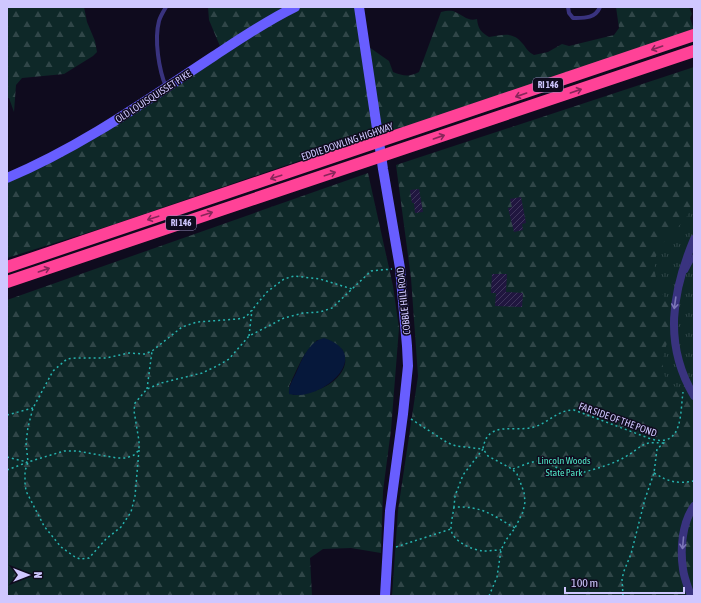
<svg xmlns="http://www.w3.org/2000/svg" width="701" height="603" viewBox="0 0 701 603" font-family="'Asap Condensed',sans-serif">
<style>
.forest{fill:url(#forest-firs);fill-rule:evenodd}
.park{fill:url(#park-tufts)}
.water{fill:#06183b}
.building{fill:url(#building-hatch)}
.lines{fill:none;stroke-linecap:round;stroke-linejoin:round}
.path{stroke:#27b3af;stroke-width:1.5;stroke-dasharray:2 3;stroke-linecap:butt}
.lane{stroke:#39337f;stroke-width:4}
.street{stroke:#39337f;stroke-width:8}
.secondary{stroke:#685eff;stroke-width:10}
.highway{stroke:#ff4297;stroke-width:12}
.oneway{stroke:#87265a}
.oneway2{stroke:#7c76b9}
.labels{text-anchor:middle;stroke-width:3;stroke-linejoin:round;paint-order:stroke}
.shield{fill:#0f0b1e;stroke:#958fbc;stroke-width:1}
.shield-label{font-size:9px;font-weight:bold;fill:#cfc7ff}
.street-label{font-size:10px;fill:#cfc7ff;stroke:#0f0b1e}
.park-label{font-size:10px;fill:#4fe4c3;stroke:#0f0b1e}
</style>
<defs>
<pattern id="forest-firs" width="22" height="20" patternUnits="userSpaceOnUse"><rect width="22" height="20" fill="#0e2828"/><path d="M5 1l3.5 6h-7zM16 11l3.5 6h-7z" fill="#304648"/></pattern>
<pattern id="park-tufts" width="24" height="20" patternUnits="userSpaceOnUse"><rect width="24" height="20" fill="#0e2828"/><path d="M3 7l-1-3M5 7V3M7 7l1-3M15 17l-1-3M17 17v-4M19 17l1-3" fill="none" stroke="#304648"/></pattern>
<pattern id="building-hatch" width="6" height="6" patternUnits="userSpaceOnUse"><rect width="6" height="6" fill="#20163f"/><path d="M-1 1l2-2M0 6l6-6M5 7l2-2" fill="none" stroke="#3f365c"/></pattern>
</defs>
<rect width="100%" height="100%" fill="#0f0b1e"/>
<g class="forest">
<polygon points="7,7 84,7 87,22 95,41 97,52 93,56 64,74 22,78 16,85 14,112 9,98 7,98"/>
<path d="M208 7H358L366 45 389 61 393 72C403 76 410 77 419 72L441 12C446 11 452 10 455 12 463 15 468 22 477 19 478 29 481 32 489 37 503 35 513 31 523 44 527 49 528 52 534 55L548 52 562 44 569 46 614 35 619 28 616 7H689L692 14 690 18 694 30 376 137 313 156 112 225 7 258V179L30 168 222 51 209 20Z"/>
<polygon points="694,67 694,596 392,596 398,510 418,376 411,278 396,165"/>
<path d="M368 173 393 286 399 328 391 430 383 491 381 553 351 548 323 549 310 558 312 596H7V300ZM317 340 342 349C344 353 346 359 345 364 340 385 312 394 293 395L289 386C293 378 296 370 300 363 304 354 311 347 317 340Z"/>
</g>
<path class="park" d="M694 194V379C687 384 682 390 673 386 664 383 662 367 663 359 665 344 674 330 672 314 671 305 665 299 660 290 656 282 654 270 655 261 658 240 681 229 690 211 693 206 692 199 694 194Z"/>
<path class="water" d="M324 338C376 355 320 403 289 394 288 386 293 380 296 373 302 360 308 342 324 338Z"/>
<g class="building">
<polygon points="419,189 423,212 415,213 414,203 412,203 410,190"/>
<polygon points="521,197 526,223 522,224 523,230 514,232 508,208 512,207 510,199"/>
<polygon points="492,274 507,274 506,292 523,293 522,307 495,306 496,293 491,293"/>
</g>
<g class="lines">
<g class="path">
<polyline points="249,336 252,310"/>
<polyline points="147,389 152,351"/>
<polyline points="7,415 33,408"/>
<polyline points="411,419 448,443 456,446 483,449"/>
<path d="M483 449 463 475 455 496 454 507C483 506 492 515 515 528"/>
<polyline points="139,450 135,496 131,512 121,527 106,539 89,558 80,559 75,557 61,547 44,526 26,491 25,483 25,471 28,462 26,443 28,427 33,408 53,371 67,359 76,358 106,358 129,353 145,354 152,351 182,327 197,322 238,319 246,317 267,292 284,279 294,276 320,279 352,289"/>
<polyline points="7,457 27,462"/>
<path d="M513 469C522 466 533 460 543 461 547 461 550 464 554 466 568 474 571 476 588 471 599 468 615 463 625 457 643 447 640 441 663 443"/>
<polyline points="7,470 28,462 64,451 77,451 117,458 126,458 134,455 139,450 139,441 134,411 135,403 147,389 161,383 202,373 217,366 229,359 249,336 284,318 303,313 320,312 332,308 371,271 392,269"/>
<path d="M654 473C669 482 676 484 694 481"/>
<path d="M454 507C453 514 451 522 451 529 452 541 472 550 483 551 489 551 495 550 501 550"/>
<polyline points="396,547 451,529"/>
<path d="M489 596 497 577 501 550 506 540 515 528 523 512 525 502 524 492 517 474 512 469 488 456 483 449C487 419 516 433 534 427 550 422 557 410 574 410L651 439C683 448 680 414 683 392"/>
<polyline points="623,596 622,579 624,571 631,554 645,499 654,473 657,449 666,441"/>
</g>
<g class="lane">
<path d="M166 7C163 12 160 17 159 21 154 40 159 70 166 87"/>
<path d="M568 7 569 13 573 18C584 18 595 19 600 7"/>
<polyline points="686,271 694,256"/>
</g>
<g class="street">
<path d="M694 239C672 292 663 344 694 396"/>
<path d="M691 596C688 587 684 578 683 569 680 549 682 523 694 506"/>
</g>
<g class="secondary">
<polyline points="359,7 383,169 400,268 407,346 408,366 403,414 390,511 385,596"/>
<path d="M7 178C81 147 147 100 214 56 240 39 266 21 295 7"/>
</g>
<g class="highway">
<polyline points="7,267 694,35"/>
<polyline points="7,282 694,51"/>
</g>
</g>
<defs><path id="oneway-shaft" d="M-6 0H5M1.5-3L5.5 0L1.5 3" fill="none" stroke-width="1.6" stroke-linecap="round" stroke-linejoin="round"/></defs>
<g class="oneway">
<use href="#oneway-shaft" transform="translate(657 48) rotate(161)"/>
<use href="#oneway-shaft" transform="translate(576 91) rotate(-19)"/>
<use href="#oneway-shaft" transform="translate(521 95) rotate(161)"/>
<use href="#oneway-shaft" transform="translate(439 137) rotate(-19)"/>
<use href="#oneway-shaft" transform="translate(330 174) rotate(-18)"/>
<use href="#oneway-shaft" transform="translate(276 177) rotate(162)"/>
<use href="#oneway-shaft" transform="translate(207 214) rotate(-18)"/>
<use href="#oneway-shaft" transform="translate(153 218) rotate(162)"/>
<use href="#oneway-shaft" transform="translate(44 270) rotate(-19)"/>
</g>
<g class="oneway2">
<use href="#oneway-shaft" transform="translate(675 303) rotate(98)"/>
<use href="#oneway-shaft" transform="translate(683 543) rotate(95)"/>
</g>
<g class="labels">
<g class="shield">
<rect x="533" y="78" width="30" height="14" rx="3"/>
<rect x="166" y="216" width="30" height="14" rx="3"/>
</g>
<g class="shield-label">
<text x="548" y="88">RI 146</text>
<text x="181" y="226">RI 146</text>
</g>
<g class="street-label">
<text transform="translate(153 96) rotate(-33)" y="4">OLD LOUISQUISSET PIKE</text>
<text transform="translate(347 141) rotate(-19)" y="4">EDDIE DOWLING HIGHWAY</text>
<text transform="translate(403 301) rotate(-96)" y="4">COBBLE HILL ROAD</text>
<text transform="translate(618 419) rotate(20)" y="4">FAR SIDE OF THE POND</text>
</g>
<g class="park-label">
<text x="564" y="464">Lincoln Woods<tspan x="564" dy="12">State Park</tspan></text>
</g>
</g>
<rect width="701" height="603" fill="none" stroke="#cfc7ff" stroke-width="16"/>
<g transform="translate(28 575) rotate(90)" stroke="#0f0b1e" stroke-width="3" paint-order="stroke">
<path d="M0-3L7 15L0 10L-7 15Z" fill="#cfc7ff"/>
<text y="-6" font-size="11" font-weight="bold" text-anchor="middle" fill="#cfc7ff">N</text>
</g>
<path d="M565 587v6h119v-6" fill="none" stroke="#cfc7ff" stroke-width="2"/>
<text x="571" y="587" font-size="12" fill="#cfc7ff" stroke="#0f0b1e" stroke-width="3" paint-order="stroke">100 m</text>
</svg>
